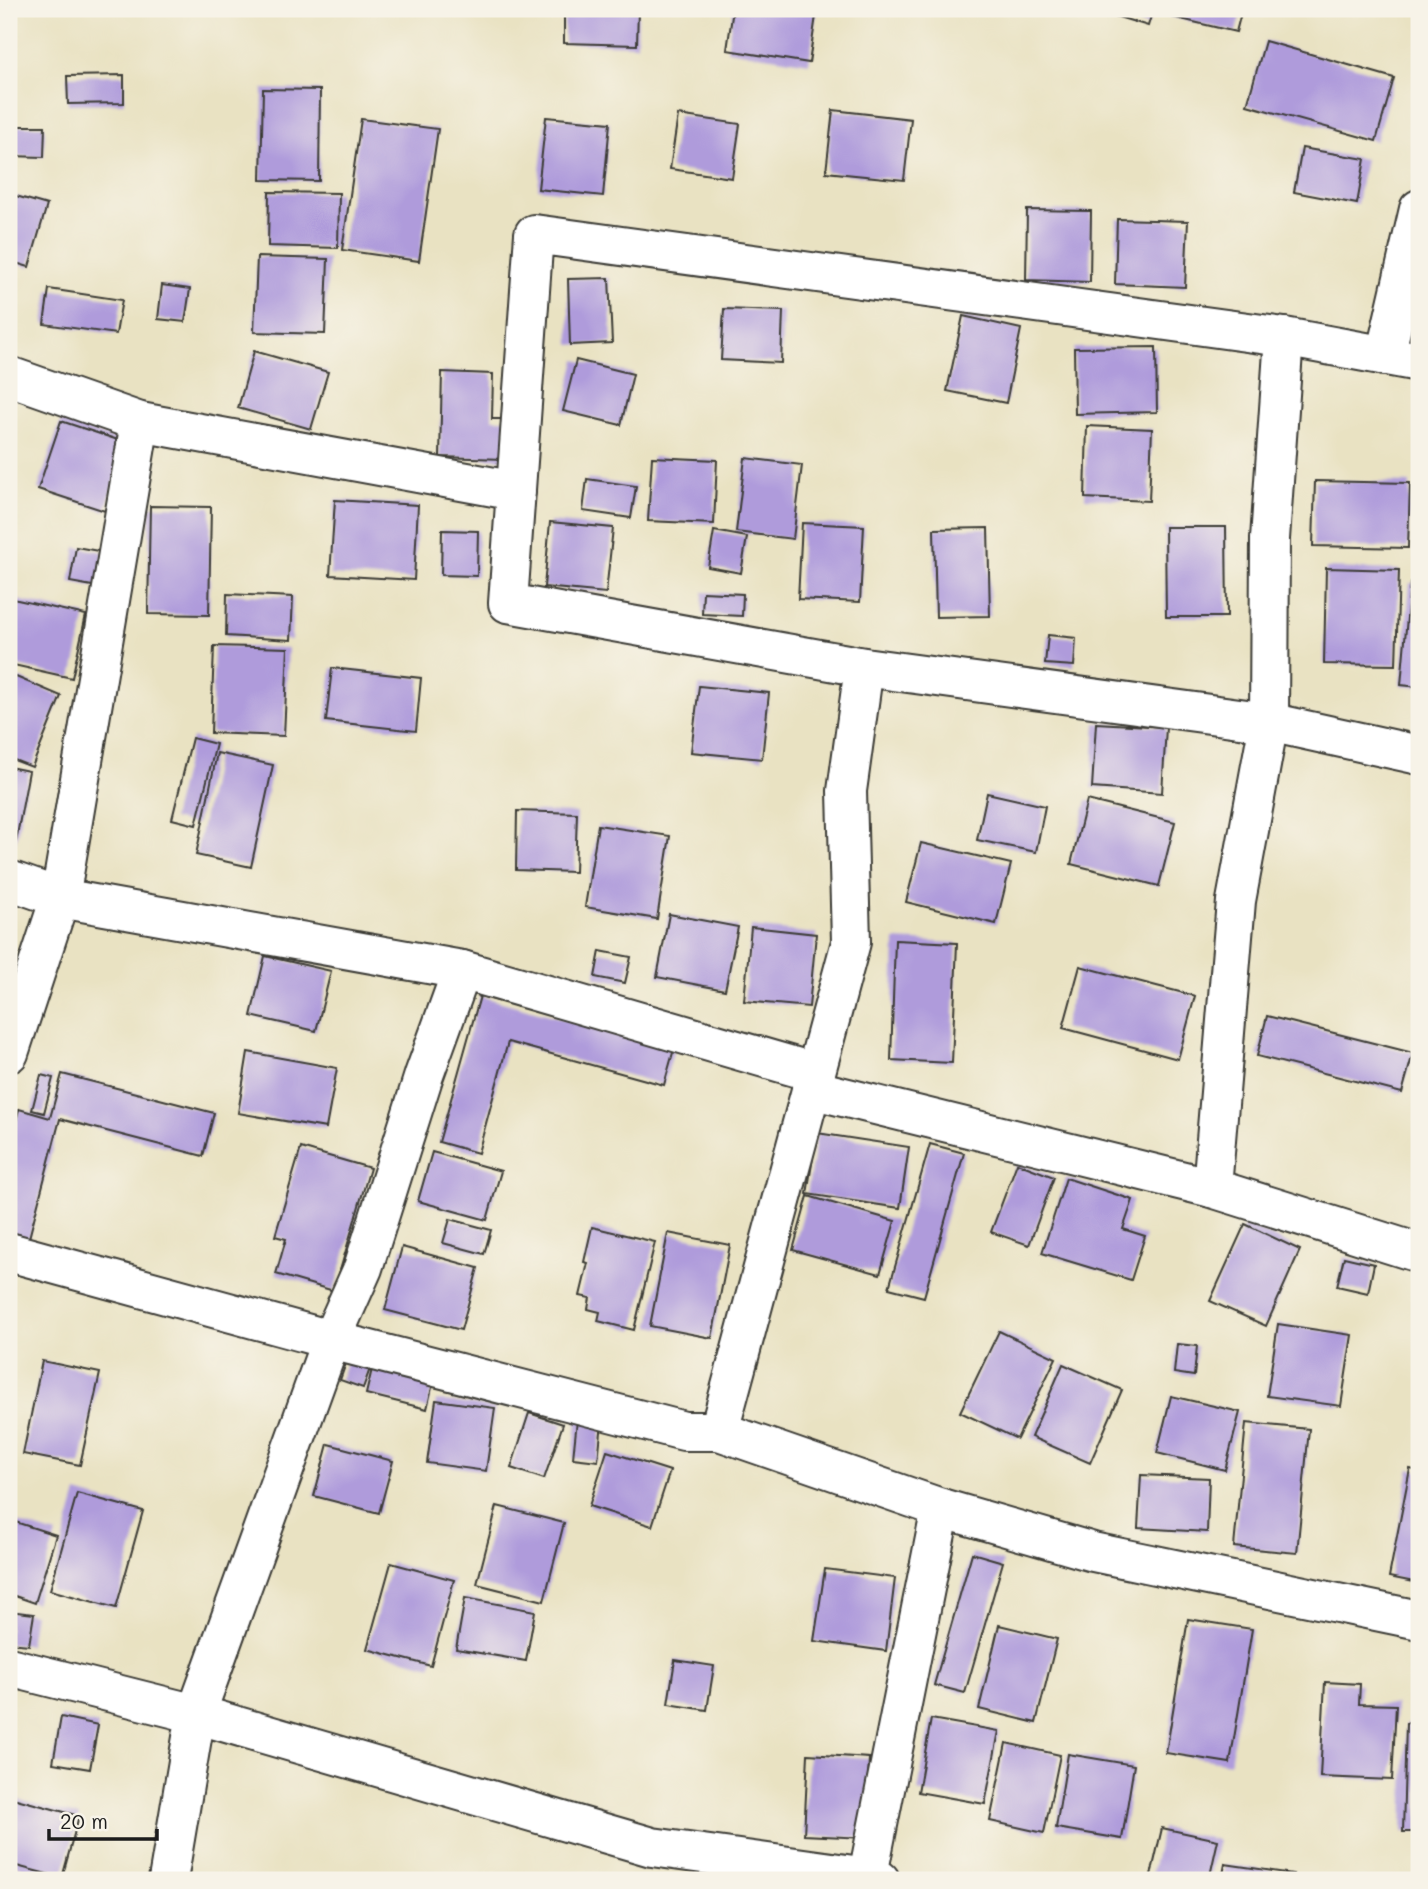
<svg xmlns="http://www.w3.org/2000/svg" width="1428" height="1889" viewBox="0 0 1428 1889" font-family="Mali,sans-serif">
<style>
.building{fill:#af9bdb}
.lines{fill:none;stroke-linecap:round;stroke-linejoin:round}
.street-casing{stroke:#3b3a35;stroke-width:42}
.street{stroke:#fff;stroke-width:38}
</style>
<rect width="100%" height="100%" fill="#f7f3e8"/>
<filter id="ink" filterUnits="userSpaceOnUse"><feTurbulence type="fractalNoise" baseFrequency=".0143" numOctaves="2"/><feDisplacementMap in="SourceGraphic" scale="14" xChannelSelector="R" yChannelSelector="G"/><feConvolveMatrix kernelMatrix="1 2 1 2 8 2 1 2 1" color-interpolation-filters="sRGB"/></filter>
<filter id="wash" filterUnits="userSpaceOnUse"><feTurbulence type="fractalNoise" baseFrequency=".00686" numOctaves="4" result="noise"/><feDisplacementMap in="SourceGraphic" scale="28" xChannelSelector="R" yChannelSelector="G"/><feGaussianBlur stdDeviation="1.57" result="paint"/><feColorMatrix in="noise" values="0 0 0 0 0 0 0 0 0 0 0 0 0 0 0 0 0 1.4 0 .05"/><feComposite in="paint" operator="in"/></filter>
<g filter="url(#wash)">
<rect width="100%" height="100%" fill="#e9e2c2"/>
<g id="blocks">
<g class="building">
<polygon points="564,9 638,9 637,45 564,43"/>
<polygon points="733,9 817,9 809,63 727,50"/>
<polygon points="1092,9 1153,9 1148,26"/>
<polygon points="1170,9 1242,9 1236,32 1168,16"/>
<polygon points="1265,41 1394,78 1376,141 1247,105"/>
<polygon points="124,75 124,103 68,104 67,76"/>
<polygon points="263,89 320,90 319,181 261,180"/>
<polygon points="833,110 911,119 904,180 826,172"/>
<polygon points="678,115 740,124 732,178 670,169"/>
<polygon points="546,117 610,123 603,196 538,189"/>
<polygon points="361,119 438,129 419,261 342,250"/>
<polygon points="9,126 45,126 44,157 9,156"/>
<polygon points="1302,148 1365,159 1357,204 1294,192"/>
<polygon points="269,192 339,193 338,248 268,246"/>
<polygon points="9,194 47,205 29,267 9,261"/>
<polygon points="1027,210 1091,211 1090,282 1026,280"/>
<polygon points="1117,219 1188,221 1185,287 1115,284"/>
<polygon points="257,257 328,259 325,334 254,332"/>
<polygon points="609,278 612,343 570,345 568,279"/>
<polygon points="162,285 190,289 185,322 158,319"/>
<polygon points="49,289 122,300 116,334 44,324"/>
<polygon points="724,309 783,311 781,363 721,360"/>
<polygon points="963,316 1021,329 1006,403 947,391"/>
<polygon points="1156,347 1157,412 1075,414 1074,348"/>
<polygon points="254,351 328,372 311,429 238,408"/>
<polygon points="576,360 633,374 621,425 563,411"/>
<polygon points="442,372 493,374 492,419 507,419 505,459 440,457"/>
<polygon points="61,421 127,443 105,511 38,489"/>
<polygon points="1087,426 1152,429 1149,501 1085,498"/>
<polygon points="652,457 717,460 714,524 648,521"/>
<polygon points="745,458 802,465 793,539 736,532"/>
<polygon points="587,479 636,486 631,518 583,511"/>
<polygon points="1315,481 1410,483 1408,548 1313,546"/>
<polygon points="335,500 418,505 414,580 330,575"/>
<polygon points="150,506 211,507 209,615 148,614"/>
<polygon points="550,522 613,528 606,593 544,587"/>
<polygon points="802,523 864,526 860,602 798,599"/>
<polygon points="1165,527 1226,527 1227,617 1166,617"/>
<polygon points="988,528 990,616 936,617 934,529"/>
<polygon points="442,530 478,531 477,576 441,575"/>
<polygon points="714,531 747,537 741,573 708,567"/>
<polygon points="76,547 104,552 98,587 70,582"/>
<polygon points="1326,568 1399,570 1396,665 1324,664"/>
<polygon points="1410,583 1419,584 1419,687 1401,685"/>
<polygon points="703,592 743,594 742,616 702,614"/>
<polygon points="227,594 293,597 291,640 226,636"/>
<polygon points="13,599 86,615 72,678 9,664 9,619"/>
<polygon points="1048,635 1076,638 1074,666 1045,664"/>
<polygon points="214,646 288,648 284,736 211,733"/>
<polygon points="332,668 421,678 416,731 326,721"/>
<polygon points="9,674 61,696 32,767 9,758"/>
<polygon points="699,686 769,693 762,759 691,752"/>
<polygon points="1096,723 1166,727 1162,793 1092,788"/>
<polygon points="192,738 216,744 196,825 172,819"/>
<polygon points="217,753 273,765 251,867 196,855"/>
<polygon points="9,767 29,771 16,841 9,840"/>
<polygon points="987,793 1045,806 1036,852 977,840"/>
<polygon points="1087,800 1175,822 1159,886 1071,864"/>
<polygon points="517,811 577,813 575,872 516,870"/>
<polygon points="598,825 670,836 657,919 585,907"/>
<polygon points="921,843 1011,864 996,924 906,902"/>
<polygon points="669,914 738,927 725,990 657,977"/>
<polygon points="751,927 816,934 809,1007 744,1001"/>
<polygon points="895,940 957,943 952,1063 891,1060"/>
<polygon points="600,951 631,957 625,983 595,977"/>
<polygon points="265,956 331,971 316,1031 251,1016"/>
<polygon points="1080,966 1195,996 1178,1059 1063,1028"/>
<polygon points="480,996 674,1049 664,1085 508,1042 478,1153 439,1142"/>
<polygon points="1267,1016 1413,1053 1402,1093 1257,1056"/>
<polygon points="248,1052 337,1068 326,1128 238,1113"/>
<polygon points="62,1074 214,1113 203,1156 60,1119 29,1238 9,1233 9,1150 19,1109 50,1118"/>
<polygon points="41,1075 53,1078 44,1113 32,1110"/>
<polygon points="817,1133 909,1147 900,1208 807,1194"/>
<polygon points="930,1144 964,1153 924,1297 889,1288"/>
<polygon points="301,1148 370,1168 334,1291 276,1274 286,1239 275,1236"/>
<polygon points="432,1152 501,1171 487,1220 418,1201"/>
<polygon points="1017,1163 1054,1177 1029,1245 991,1232"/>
<polygon points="1066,1178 1133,1200 1123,1229 1145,1236 1131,1280 1042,1253"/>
<polygon points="808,1196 895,1221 880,1274 793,1250"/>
<polygon points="450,1219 491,1230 484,1254 443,1243"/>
<polygon points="1245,1224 1300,1250 1266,1326 1210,1301"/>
<polygon points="592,1227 655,1242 634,1330 598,1321 600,1312 588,1309 590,1298 580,1296 588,1263 584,1262"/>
<polygon points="668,1233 730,1245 712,1338 650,1326"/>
<polygon points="402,1247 478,1268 461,1330 385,1310"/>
<polygon points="1344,1257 1374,1264 1368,1293 1337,1286"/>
<polygon points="1278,1324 1352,1335 1341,1406 1267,1396"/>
<polygon points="999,1331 1056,1358 1017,1439 960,1412"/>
<polygon points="1177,1344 1197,1346 1194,1376 1174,1373"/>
<polygon points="349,1355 372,1363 363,1388 340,1380"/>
<polygon points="42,1361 100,1373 80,1465 23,1454"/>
<polygon points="1063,1364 1122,1390 1090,1463 1031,1437"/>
<polygon points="372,1369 433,1383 427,1409 366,1394"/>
<polygon points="1171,1396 1240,1412 1225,1470 1157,1453"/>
<polygon points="436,1400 495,1408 486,1471 427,1463"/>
<polygon points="529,1413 563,1424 544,1479 511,1468"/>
<polygon points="577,1420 602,1422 598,1461 573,1458"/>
<polygon points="1246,1423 1309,1429 1297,1553 1234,1547"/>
<polygon points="328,1444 393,1461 379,1513 314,1496"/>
<polygon points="607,1451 670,1471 652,1526 589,1506"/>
<polygon points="1410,1469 1419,1471 1419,1583 1389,1577"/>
<polygon points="1141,1475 1209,1478 1207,1532 1138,1528"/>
<polygon points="77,1493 143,1511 116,1608 50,1590"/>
<polygon points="497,1506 564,1523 544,1601 477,1584"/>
<polygon points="9,1520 56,1535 35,1603 9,1594"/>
<polygon points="972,1553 1003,1562 965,1693 934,1685"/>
<polygon points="391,1563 454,1580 431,1666 367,1649"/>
<polygon points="825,1569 895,1578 886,1651 814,1641"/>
<polygon points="465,1598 535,1611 526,1661 456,1649"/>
<polygon points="9,1611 34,1614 29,1645 9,1643"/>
<polygon points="1188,1619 1252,1629 1230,1763 1166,1753"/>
<polygon points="999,1625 1057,1639 1036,1723 979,1709"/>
<polygon points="675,1660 714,1666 707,1710 668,1704"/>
<polygon points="1417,1666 1419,1666 1419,1719 1413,1718"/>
<polygon points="1325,1682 1360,1684 1359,1704 1396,1705 1392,1780 1320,1777"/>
<polygon points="61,1717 98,1725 90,1769 53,1763"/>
<polygon points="931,1719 999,1731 985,1804 918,1792"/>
<polygon points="1406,1723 1419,1724 1419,1832 1403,1832"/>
<polygon points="1006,1743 1060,1755 1044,1833 990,1821"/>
<polygon points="808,1754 869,1758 865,1838 804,1835"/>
<polygon points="1068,1754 1134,1765 1122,1839 1056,1828"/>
<polygon points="9,1797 79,1816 62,1878 9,1864"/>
<polygon points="1162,1828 1218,1840 1209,1880 1150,1880"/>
<polygon points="1225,1864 1293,1874 1292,1880 1222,1880"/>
</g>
</g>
</g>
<g filter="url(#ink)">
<use href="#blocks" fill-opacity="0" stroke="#3b3a35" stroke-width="2"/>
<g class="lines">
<g class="street-casing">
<g id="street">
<polyline points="1385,356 1419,209"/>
<polyline points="1419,362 1284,337 534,234 508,603 864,667 1269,722 1419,755"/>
<polyline points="9,376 140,422 516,491"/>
<polyline points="140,422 60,898 462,970 816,1073"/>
<polyline points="9,880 60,898 9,1053"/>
<polyline points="811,1089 1212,1188 1419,1253"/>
<polyline points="1212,1188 1236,901 1269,722 1270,539 1284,337"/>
<polyline points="9,1252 331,1340 684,1431 719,1431 941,1508 1093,1552 1419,1620"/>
<polyline points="719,1431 851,942 847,791 864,667"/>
<polyline points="9,1667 196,1714 652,1847 868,1877 880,1880"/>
<polyline points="168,1880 196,1714 331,1340 363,1268 424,1075 462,970"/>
<polyline points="867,1880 941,1508"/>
</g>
</g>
<use href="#street" class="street"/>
</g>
</g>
<rect width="1428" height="1889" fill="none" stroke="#f7f3e8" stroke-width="35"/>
<path d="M49 1829v10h108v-10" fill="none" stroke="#1c1c1c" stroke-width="3.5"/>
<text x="60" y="1829" font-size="21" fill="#1c1c1c" stroke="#f7f3e8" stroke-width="5" paint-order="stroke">20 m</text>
</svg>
